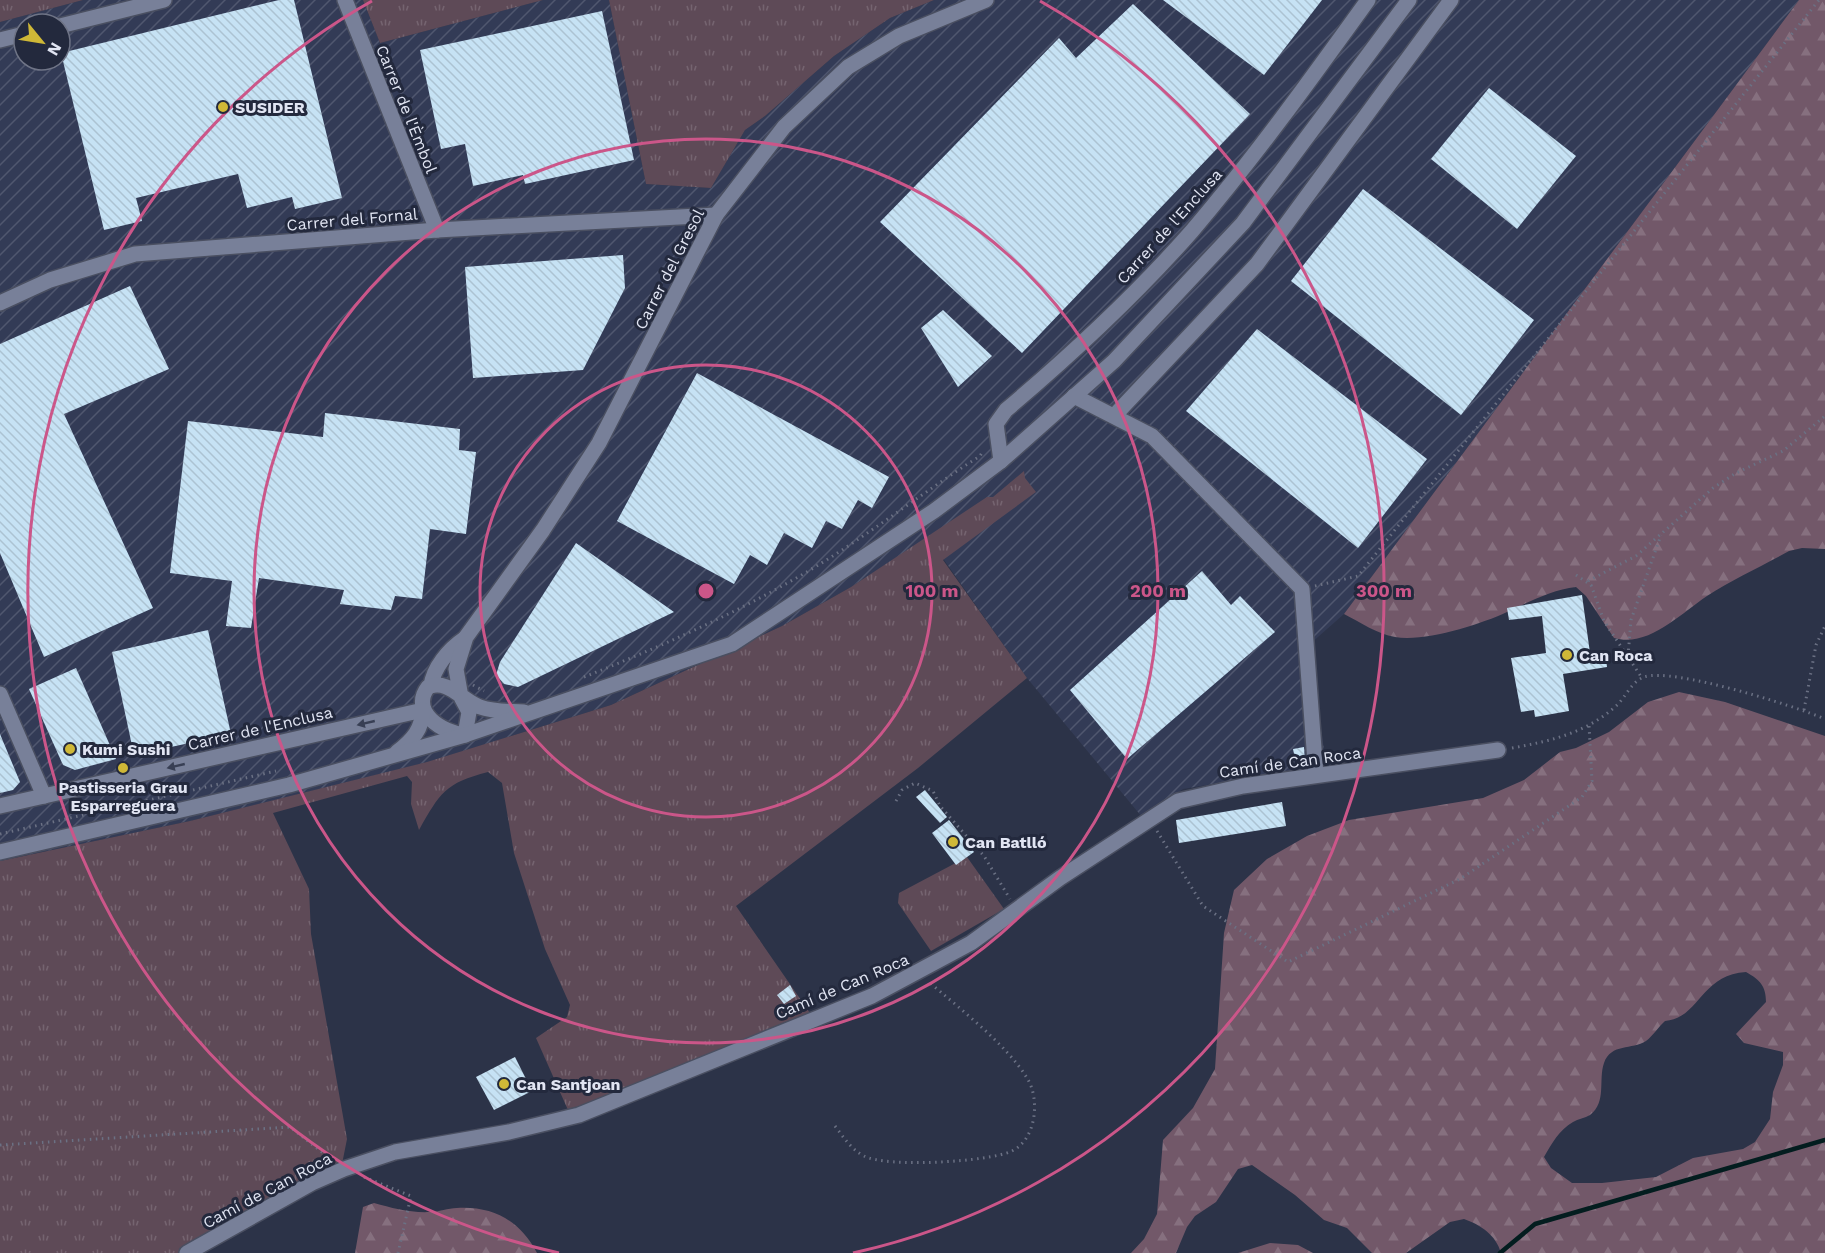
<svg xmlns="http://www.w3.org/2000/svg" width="1825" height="1253" viewBox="0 0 1825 1253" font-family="'Work Sans',sans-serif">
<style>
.industrial{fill:url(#industrial-furrows);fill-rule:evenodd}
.grass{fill:url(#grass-tufts)}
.forest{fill:url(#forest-firs);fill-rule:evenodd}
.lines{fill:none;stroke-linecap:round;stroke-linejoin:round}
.stream{stroke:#031d1f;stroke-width:4.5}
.building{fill:url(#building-back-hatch)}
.minor-casing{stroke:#4a4f61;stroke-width:18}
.path{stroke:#6b7184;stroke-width:3;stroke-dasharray:1.5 4.5;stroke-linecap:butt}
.minor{stroke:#788099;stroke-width:15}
.oneway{fill:#383f54}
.ring{fill:none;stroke:#cb5689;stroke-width:3}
.poi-dot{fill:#cfb837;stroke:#23293d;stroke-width:2}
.labels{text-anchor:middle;stroke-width:6;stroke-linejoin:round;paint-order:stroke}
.poi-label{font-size:16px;font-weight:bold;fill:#e1e5f3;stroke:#23293d;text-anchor:start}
.street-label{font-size:16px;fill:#e1e5f3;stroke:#23293d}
.centre{fill:#cb5689;stroke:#23293d;stroke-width:3}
.ring-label{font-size:18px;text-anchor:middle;font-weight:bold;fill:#cb5689;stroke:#23293d;stroke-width:6;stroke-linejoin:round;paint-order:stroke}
</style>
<defs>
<pattern id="industrial-furrows" width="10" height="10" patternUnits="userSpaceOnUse" patternTransform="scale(1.5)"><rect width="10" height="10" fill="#333b56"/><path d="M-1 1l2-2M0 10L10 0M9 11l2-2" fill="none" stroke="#50576f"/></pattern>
<pattern id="grass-tufts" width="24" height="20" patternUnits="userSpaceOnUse" patternTransform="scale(1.5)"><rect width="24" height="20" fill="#5e4a57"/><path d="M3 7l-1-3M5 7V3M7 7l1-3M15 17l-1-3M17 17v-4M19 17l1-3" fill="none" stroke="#756470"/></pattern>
<pattern id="forest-firs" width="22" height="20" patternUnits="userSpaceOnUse" patternTransform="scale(1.5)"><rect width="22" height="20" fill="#725869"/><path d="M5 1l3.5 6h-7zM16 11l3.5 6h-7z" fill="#86707f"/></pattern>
<pattern id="building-back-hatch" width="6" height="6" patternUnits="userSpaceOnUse" patternTransform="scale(1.5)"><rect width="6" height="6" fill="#c6e2f4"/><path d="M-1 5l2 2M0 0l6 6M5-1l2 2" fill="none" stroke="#acc3d2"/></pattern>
</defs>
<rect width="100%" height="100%" fill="#2c3348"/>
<path class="industrial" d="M83 0H363L380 43 543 0H609L646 184 711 188 745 130 765 116 834 56 890 18 934 0H1799L1344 614 1310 644 1326 765 1183 789 1142 817 1027 678 928 537 851 587 782 626 611 705 428 762 190 821 0 861V22ZM24 24H60V60H24Z"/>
<g class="grass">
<polygon points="0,0 83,0 0,22"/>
<polygon points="363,0 543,0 380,43"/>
<polygon points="609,0 934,0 890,18 834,56 765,116 745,130 711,188 646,184"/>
<path d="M1024 471 1025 478 1036 492 943 560 1027 678 918 768 736 906 812 1016 785 1022 599 1101 568 1110 536 1038 567 1017 570 1005 545 949 514 853 502 783 488 772C445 783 440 793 419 830L411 804 412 782 407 776 273 813 309 889 311 934 347 1139 342 1164 275 1197 178 1253H0V861L190 821 427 762 611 705 782 626 851 587 987 497H993Z"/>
<polygon points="967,857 1004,909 931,951 898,903 899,893"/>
</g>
<g class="forest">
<path d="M1799 0H1825V549L1802 548 1789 551C1762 566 1733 579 1707 596 1680 614 1648 648 1614 638L1586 596 1576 587C1551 590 1529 602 1507 612 1479 625 1425 642 1395 637 1377 634 1360 622 1344 614Z"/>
<path d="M1679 692 1725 702 1825 736V1253H1501C1496 1235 1481 1225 1464 1219L1450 1222 1406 1253H1372L1347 1228 1324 1220 1295 1195 1252 1165 1238 1169 1216 1202 1195 1216 1187 1227 1176 1253H1131L1144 1239 1157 1214 1163 1140 1193 1108 1215 1069 1224 933 1234 890 1267 859 1307 836 1349 820 1483 798 1524 780 1560 752 1576 748 1609 732 1648 702ZM1746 972C1760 980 1766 986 1766 1002L1736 1034 1744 1043 1783 1052V1065L1773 1092 1770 1119 1755 1142 1743 1149 1693 1158 1656 1177 1602 1183H1572L1551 1168 1544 1157C1552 1143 1559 1130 1573 1122 1578 1119 1585 1118 1590 1115 1607 1102 1598 1080 1604 1063 1611 1043 1632 1050 1646 1041 1653 1036 1658 1027 1665 1021 1700 1018 1700 975 1746 972Z"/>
<path d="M374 1203C392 1208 410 1213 430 1212 439 1212 448 1208 457 1208 494 1206 520 1221 537 1253H355L363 1207Z"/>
<polygon points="1270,1243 1298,1245 1313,1253 1238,1253"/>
</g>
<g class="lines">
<polyline class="stream" points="1500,1253 1535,1224 1825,1140"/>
</g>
<g class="building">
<polygon points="279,0 294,0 342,198 295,209 292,197 247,208 238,174 136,198 142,221 104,230 61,53"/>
<polygon points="1163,0 1322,0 1264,75"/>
<polygon points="1133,4 1250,114 1022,353 880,222 1059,38 1076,58"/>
<polygon points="602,11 634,160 525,184 523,175 473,186 465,144 441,149 420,50"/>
<polygon points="1489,88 1576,156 1517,229 1431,159"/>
<polygon points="1363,189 1534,320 1461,415 1291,281"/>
<polygon points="623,255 625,288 583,370 473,378 465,267"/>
<polygon points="130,286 169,369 64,414 153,608 44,657 0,553 0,344"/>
<polygon points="943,310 992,356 958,387 921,328"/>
<polygon points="1257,329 1427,459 1358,548 1186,411"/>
<polygon points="697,373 889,477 872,508 858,500 842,529 826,521 812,548 784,533 767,565 750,555 734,584 617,521"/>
<polygon points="325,413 460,429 459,450 476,452 466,534 430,529 422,599 395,596 391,610 340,604 344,590 259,578 251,628 226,626 232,581 170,573 188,421 323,437"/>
<polygon points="576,543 674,612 518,687 504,684 496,675 500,662"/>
<polygon points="1202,571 1231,605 1240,596 1275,632 1127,759 1070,690"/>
<polygon points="1582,595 1590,653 1605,651 1607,667 1563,674 1569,711 1535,717 1534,710 1521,712 1511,658 1546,653 1542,616 1509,620 1507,608"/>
<polygon points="208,630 231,734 134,755 112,652"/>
<polygon points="76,668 116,759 75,770 63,765 29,689"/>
<polygon points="0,734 20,782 13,790 0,793"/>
<polygon points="1304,747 1305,762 1296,764 1293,749"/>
<polygon points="925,790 947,817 940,823 916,797"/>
<polygon points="1282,802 1286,826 1179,843 1176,820"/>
<polygon points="949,820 974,852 956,865 932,833"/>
<polygon points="790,985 796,996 784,1004 777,995"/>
<polygon points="515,1057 532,1091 494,1110 476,1077"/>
</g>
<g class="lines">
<g class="minor-casing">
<g id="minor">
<polyline points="345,0 437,230"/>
<polyline points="60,26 164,0"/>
<polyline points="0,40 24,34"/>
<polyline points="0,303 50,280 135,254 437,230 716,215"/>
<polyline points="1074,396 1152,436 1302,589 1316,775"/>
<polyline points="1114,416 1257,264 1451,0"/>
<path d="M1001 461 996 424 1006 410C1071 355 1135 296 1192 231 1255 157 1311 79 1368 0"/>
<path d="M431 686C433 668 449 649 464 639"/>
<polyline points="0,694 44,796"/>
<path d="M524 712C509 711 494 712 480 707 462 701 448 678 428 687 409 712 443 733 465 735L469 712 461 697 456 669 466 637 543 530 599 443 716 215 784 127 848 67 899 36 986 0"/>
<path d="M0 806 423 710C422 729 413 740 397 752"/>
<polyline points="0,852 289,785 465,735 732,644 934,511 1001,461 1114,361 1243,223 1409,0"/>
<polyline points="187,1253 312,1183 344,1169 395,1152 509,1132 579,1115 872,996 971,943 1060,878 1178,801 1243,786 1498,750"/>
</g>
</g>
<g class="path">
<polyline points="1576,575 1591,585 1604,621 1642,678"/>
<polyline points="1588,581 1636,556 1713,488 1736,473 1783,451 1825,416"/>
<polyline points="1315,586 1358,576 1819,0"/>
<polyline points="1628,656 1631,620 1661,535"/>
<path d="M584 677C665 645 746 609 820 564 875 530 925 491 980 456L983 451"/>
<polyline points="473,685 484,691"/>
<polyline points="1804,710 1816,645 1825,626"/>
<path d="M1512 748C1551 741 1586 733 1616 706 1626 697 1631 682 1644 677 1672 667 1795 706 1825 719"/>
<polyline points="896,801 902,790 915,783 933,791 940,806 984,856 1010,899"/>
<polyline points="1157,831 1203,906 1288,962 1460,879 1582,797 1592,781 1589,725"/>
<polyline points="0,834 276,771"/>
<path d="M835 1126C844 1138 851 1149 864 1156 886 1168 989 1162 1012 1151 1037 1139 1040 1098 1027 1078 1007 1045 959 1008 929 982"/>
<polyline points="0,1145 290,1127 332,1160"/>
<polyline points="364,1177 411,1196 398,1253"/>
</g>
<use href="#minor" class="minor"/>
</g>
<defs><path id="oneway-solid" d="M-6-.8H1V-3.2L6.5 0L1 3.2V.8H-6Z" transform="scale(1.5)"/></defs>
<g class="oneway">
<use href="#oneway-solid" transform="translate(366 723) rotate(167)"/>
<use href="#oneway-solid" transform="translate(176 766) rotate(167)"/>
</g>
<g class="ring">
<circle cx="706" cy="591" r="226"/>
<circle cx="706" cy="591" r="452"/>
<path d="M559 1253A678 678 0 0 1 372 1M1040 1A678 678 0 0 1 853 1253"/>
</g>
<g class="poi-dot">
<circle cx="223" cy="107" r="6"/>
<circle cx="1567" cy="655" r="6"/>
<circle cx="70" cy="749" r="6"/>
<circle cx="123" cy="768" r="6"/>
<circle cx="953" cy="842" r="6"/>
<circle cx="504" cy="1084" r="6"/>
</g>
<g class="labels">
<g class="poi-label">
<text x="235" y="113">SUSIDER</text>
<text x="1579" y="661">Can Roca</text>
<text x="82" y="755">Kumi Sushi</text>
<text x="123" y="793" text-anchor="middle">Pastisseria Grau<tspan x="123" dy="18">Esparreguera</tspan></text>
<text x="965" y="848">Can Batlló</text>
<text x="516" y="1090">Can Santjoan</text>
</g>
<g class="street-label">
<text transform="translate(407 109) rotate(68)" y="6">Carrer de l'Èmbol</text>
<text transform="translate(352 219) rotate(-5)" y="6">Carrer del Fornal</text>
<text transform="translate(1169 226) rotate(-48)" y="6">Carrer de l'Enclusa</text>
<text transform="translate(669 269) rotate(-63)" y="6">Carrer del Gresol</text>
<text transform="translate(260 728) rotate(-13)" y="6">Carrer de l'Enclusa</text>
<text transform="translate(1290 762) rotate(-8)" y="6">Camí de Can Roca</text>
<text transform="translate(842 986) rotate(-23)" y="6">Camí de Can Roca</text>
<text transform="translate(267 1190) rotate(-28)" y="6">Camí de Can Roca</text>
</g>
</g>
<circle cx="706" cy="591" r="9" class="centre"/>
<g class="ring-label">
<text x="932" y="597">100 m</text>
<text x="1158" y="597">200 m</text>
<text x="1384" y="597">300 m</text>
</g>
<g transform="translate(42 42) rotate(120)"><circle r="28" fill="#23293d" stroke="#6f7486" stroke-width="1.5"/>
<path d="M0-4.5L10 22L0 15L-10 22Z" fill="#cfb837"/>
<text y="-9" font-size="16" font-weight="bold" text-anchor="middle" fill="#e1e5f3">N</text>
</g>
</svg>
